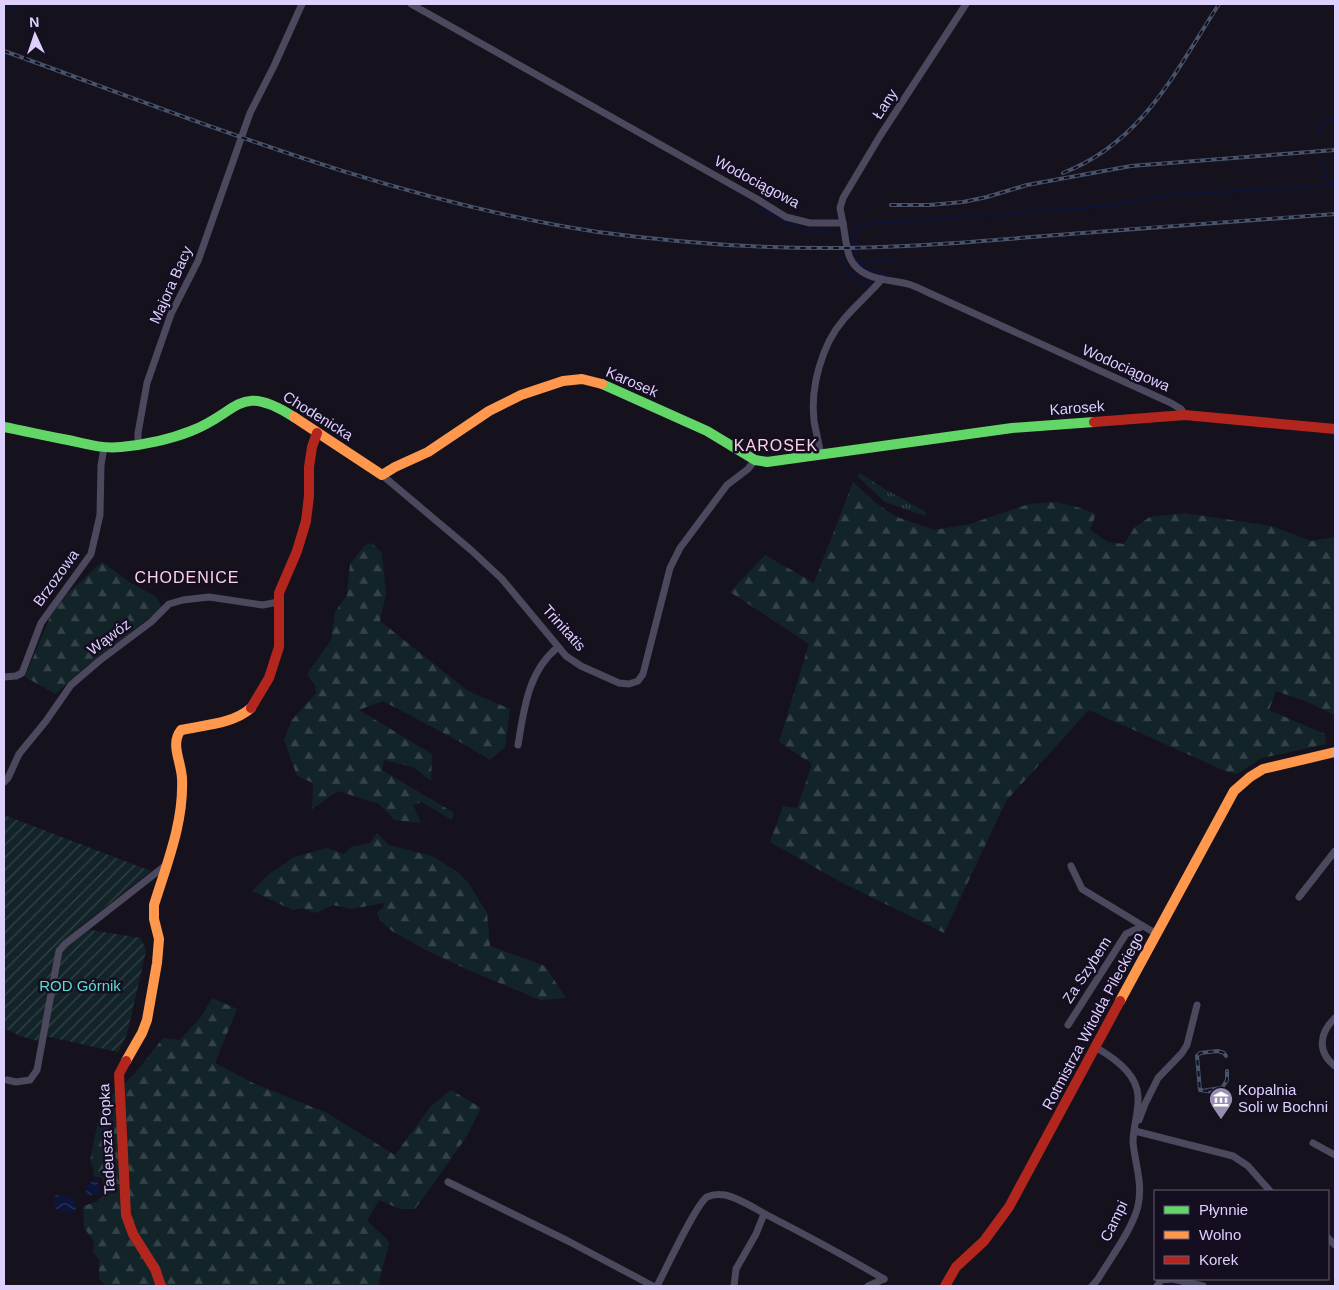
<svg xmlns="http://www.w3.org/2000/svg" width="1339" height="1290" viewBox="0 0 1339 1290" font-family="Helvetica,sans-serif">
<style>
.grass{fill:url(#grass-tufts)}
.forest{fill:url(#forest-firs)}
.garden{fill:url(#garden-furrows)}
.water{fill:url(#water-waves)}
.lines{fill:none;stroke-linecap:round;stroke-linejoin:round}
.stream{stroke:#0c143a;stroke-width:2}
.street{stroke:#4c485e;stroke-width:7}
.fast{stroke:#63d668;stroke-width:10}
.slow{stroke:#ff974d;stroke-width:10}
.jam{stroke:#b3261e;stroke-width:10}
.rail-casing{stroke:#465368;stroke-width:4}
.rail{stroke:#150e21;stroke-width:2;stroke-dasharray:5.5;stroke-linecap:butt}
.labels{text-anchor:middle;stroke-width:5;stroke-linejoin:round;paint-order:stroke}
.street-label{font-size:15px;fill:#ded0fd;stroke:#150e21}
.park-label{font-size:15px;fill:#5fdad2;stroke:#150e21}
.poi-label{font-size:15px;fill:#ded0fd;stroke:#150e21;text-anchor:start}
.neighbourhood-label{font-size:16px;letter-spacing:1px;fill:#fdd2e6;stroke:#150e21}
</style>
<defs>
<pattern id="grass-tufts" width="24" height="20" patternUnits="userSpaceOnUse" patternTransform="scale(1.25)"><rect width="24" height="20" fill="#132429"/><path d="M3 7l-1-3M5 7V3M7 7l1-3M15 17l-1-3M17 17v-4M19 17l1-3" fill="none" stroke="#354349"/></pattern>
<pattern id="forest-firs" width="22" height="20" patternUnits="userSpaceOnUse" patternTransform="scale(1.25)"><rect width="22" height="20" fill="#132429"/><path d="M5 1l3.5 6h-7zM16 11l3.5 6h-7z" fill="#354349"/></pattern>
<pattern id="garden-furrows" width="10" height="10" patternUnits="userSpaceOnUse" patternTransform="scale(1.25)"><rect width="10" height="10" fill="#132429"/><path d="M-1 1l2-2M0 10L10 0M9 11l2-2" fill="none" stroke="#354349"/></pattern>
<pattern id="water-waves" width="16" height="10" patternUnits="userSpaceOnUse" patternTransform="scale(1.25)"><rect width="16" height="10" fill="#0c143a"/><path d="M0 5q4-4 8 0t8 0" fill="none" stroke="#2f3557"/></pattern>
</defs>
<rect width="100%" height="100%" fill="#16121d"/>
<polygon class="grass" points="860,473 883,488 926,512 925,516 885,502 857,476"/>
<g class="forest">
<polygon points="853,482 877,504 897,517 934,530 970,524 1029,504 1056,502 1077,507 1096,514 1090,530 1108,542 1124,544 1135,527 1150,517 1184,513 1272,526 1311,541 1335,537 1335,715 1305,701 1276,691 1269,710 1325,734 1326,744 1262,758 1237,774 1225,771 1089,710 1006,801 944,933 839,881 770,842 783,806 797,808 812,764 779,742 809,644 730,592 765,555 814,583"/>
<polygon points="372,543 382,553 386,594 380,621 468,691 510,709 505,747 490,760 462,743 383,701 359,710 432,754 431,781 413,767 384,760 382,770 454,813 452,820 422,802 413,805 421,823 395,820 379,804 338,791 312,809 313,783 297,776 284,740 292,720 316,693 315,685 307,674 331,640 335,612 347,595 350,564 365,545"/>
<polygon points="102,562 131,583 156,597 162,608 89,664 56,694 25,677 50,617 68,593"/>
<polygon points="377,833 389,845 432,856 459,873 469,884 487,913 490,946 545,966 566,998 540,1000 466,969 424,949 392,931 381,921 377,912 383,908 384,903 351,909 333,905 315,913 302,908 293,910 252,891 268,875 294,857 327,848 344,854 351,847 370,843"/>
<polygon points="212,998 237,1009 215,1063 253,1083 327,1113 395,1155 431,1106 451,1090 481,1108 465,1139 415,1209 400,1209 379,1200 367,1221 386,1238 389,1244 378,1286 106,1286 99,1278 99,1260 93,1252 94,1241 84,1228 83,1206 96,1202 106,1193 102,1178 93,1176 94,1169 90,1161 101,1106 137,1071 163,1038 180,1040 201,1017"/>
</g>
<polygon class="garden" points="4,815 151,871 78,928 141,938 146,951 127,1034 118,1052 40,1035 38,1041 20,1036 4,1028"/>
<g class="water">
<polygon points="96,1178 99,1188 99,1193 86,1196 86,1187"/>
<polygon points="57,1195 74,1198 76,1207 74,1214 60,1211 55,1208 54,1197"/>
</g>
<g class="lines">
<g class="stream">
<polyline points="4,6 15,11"/>
<polyline points="1317,135 1322,122 1335,118"/>
<polyline points="1321,158 1329,186"/>
<polyline points="759,208 789,224 808,230 834,233"/>
<polyline points="1333,230 1335,234"/>
<path d="M841 257C848 274 851 280 869 285"/>
<polyline points="859,263 899,259"/>
<path d="M889 275C880 272 867 271 860 263 855 258 850 232 857 227 860 225 862 225 865 224L1108 206 1169 195 1335 185"/>
</g>
<g class="street">
<path d="M411 4 757 199 786 217 810 223H843C845 234 846 248 850 258 861 281 888 279 908 284 915 286 921 289 927 292L1171 403 1181 409 1185 415"/>
<polyline points="843,223 840,208 843,198 880,136 966,4"/>
<polyline points="138,445 138,433 147,383 171,314 198,261 250,113 274,66 302,4"/>
<path d="M821 455C819 444 816 432 814 421 810 387 822 344 844 319 856 305 870 293 882 279"/>
<polyline points="382,475 471,550 502,579 566,656 581,666 619,683 629,684 638,681 643,674 670,568 680,548 727,485 748,469 755,460"/>
<polyline points="4,677 16,676 22,673 41,623 91,554 100,515 101,465 104,448"/>
<path d="M518 745C524 709 528 671 558 647"/>
<polyline points="4,782 8,778 19,754 46,721 71,685 99,661 151,622 169,604 183,600 209,597 263,605 278,602"/>
<polyline points="1071,866 1082,889 1143,926"/>
<polyline points="1299,897 1335,851"/>
<path d="M1335 1018C1319 1033 1317 1052 1335 1066"/>
<polyline points="1068,1025 1126,934 1143,926 1157,934"/>
<polyline points="7,1080 16,1082 30,1080 37,1070 59,951 65,944 166,865"/>
<polyline points="1139,1120 1145,1104 1158,1078 1182,1053 1187,1045 1197,1005"/>
<polyline points="1135,1131 1233,1156 1248,1166 1270,1191"/>
<polyline points="1313,1143 1335,1155"/>
<polyline points="448,1182 568,1241 653,1286"/>
<polyline points="1328,1238 1335,1245"/>
<path d="M657 1286C665 1271 696 1204 707 1197 713 1194 719 1194 725 1195 739 1198 754 1208 767 1215 806 1235 845 1256 884 1279"/>
<polyline points="734,1286 736,1269 756,1234 764,1214"/>
<polyline points="868,1286 884,1279"/>
<path d="M1092 1286 1098 1279C1110 1259 1133 1228 1138 1206 1143 1183 1135 1164 1133 1142 1133 1127 1139 1112 1138 1096 1137 1073 1113 1057 1095 1047"/>
<polyline points="1157,1286 1161,1280 1173,1279 1203,1286"/>
</g>
<g class="fast">
<polyline points="602,384 707,431 755,460 767,462 1012,428 1094,422"/>
<path d="M4 427C25 431 46 436 68 440 86 444 102 449 121 447 143 445 171 439 191 431 239 413 238 381 294 417"/>
</g>
<g class="slow">
<polyline points="294,417 382,475 395,467 428,452 489,411 521,395 563,381 582,379 602,384"/>
<polyline points="1120,1001 1234,791 1250,777 1263,769 1335,752"/>
<path d="M126 1061 142 1033 147 1020 157 963 159 939 154 919V905C167 863 184 822 182 778 181 761 170 744 181 730 204 725 233 724 251 708"/>
</g>
<g class="jam">
<polyline points="1094,422 1185,415 1335,429"/>
<polyline points="251,708 269,678 279,647 279,593 297,551 306,521 309,496 309,467 312,447 317,433"/>
<polyline points="126,1061 119,1074 126,1215 133,1234 155,1269 161,1286"/>
<polyline points="945,1286 956,1267 984,1241 1009,1207 1120,1001"/>
</g>
<g class="rail-casing">
<g id="rail">
<path d="M4 51C198 121 392 201 598 232 680 243 762 249 844 248 924 247 1003 239 1083 233 1167 226 1251 220 1335 214"/>
<path d="M1063 173C1143 142 1175 72 1219 4"/>
<polyline points="891,205 930,205 963,202 987,197 1027,185 1131,166 1335,150"/>
<polyline points="1207,1090 1222,1088 1227,1080 1227,1071"/>
<polyline points="1217,1108 1214,1092 1200,1090 1197,1056 1200,1053 1218,1051 1224,1053 1226,1056"/>
</g>
</g>
<use href="#rail" class="rail"/>
</g>
<defs>
<g id="museum-pin" transform="scale(1.25)"><path d="M0 17L-7.5 6A9.5 9.5 0 1 1 7.5 6Z" fill="#988eaf" stroke="#150e21"/><path d="M0-6L6-3V-2H-6V-3ZM-5-1h2V3h-2ZM-1-1h2V3h-2ZM3-1h2V3H3ZM-6 4H6V6H-6Z" fill="#fff"/></g>
</defs>
<g fill-rule="evenodd">
<use href="#museum-pin" x="1221" y="1099"/>
</g>
<g class="labels">
<g class="street-label">
<text transform="translate(885 104) rotate(-57)" y="5">Łany</text>
<text transform="translate(757 182) rotate(28)" y="5">Wodociągowa</text>
<text transform="translate(171 285) rotate(-66)" y="5">Majora Bacy</text>
<text transform="translate(1126 368) rotate(24)" y="5">Wodociągowa</text>
<text transform="translate(632 382) rotate(23)" y="5">Karosek</text>
<text transform="translate(1077 408) rotate(-4)" y="5">Karosek</text>
<text transform="translate(318 416) rotate(32)" y="5">Chodenicka</text>
<text transform="translate(56 578) rotate(-54)" y="5">Brzozowa</text>
<text transform="translate(564 628) rotate(48)" y="5">Trinitatis</text>
<text transform="translate(109 637) rotate(-37)" y="5">Wąwóz</text>
<text transform="translate(1087 970) rotate(-57)" y="5">Za Szybem</text>
<text transform="translate(1093 1021) rotate(-62)" y="5">Rotmistrza Witolda Pileckiego</text>
<text transform="translate(107 1139) rotate(-93)" y="5">Tadeusza Popka</text>
<text transform="translate(1114 1221) rotate(-64)" y="5">Campi</text>
</g>
<g class="park-label">
<text x="80" y="991">ROD Górnik</text>
</g>
<g class="poi-label">
<text x="1238" y="1095">Kopalnia<tspan x="1238" dy="17">Soli w Bochni</tspan></text>
</g>
<g class="neighbourhood-label">
<text x="776" y="451">KAROSEK</text>
<text x="187" y="583">CHODENICE</text>
</g>
</g>
<rect width="1339" height="1290" fill="none" stroke="#ded0fd" stroke-width="10"/>
<rect x="1154" y="1190" width="175" height="90" fill="#150e21" stroke="#655c79"/>
<rect x="1164" y="1206" width="25" height="8" fill="#63d668" stroke="#655c79"/>
<text x="1199" y="1215" font-size="15" fill="#ded0fd">Płynnie</text>
<rect x="1164" y="1231" width="25" height="8" fill="#ff974d" stroke="#655c79"/>
<text x="1199" y="1240" font-size="15" fill="#ded0fd">Wolno</text>
<rect x="1164" y="1256" width="25" height="8" fill="#b3261e" stroke="#655c79"/>
<text x="1199" y="1265" font-size="15" fill="#ded0fd">Korek</text>
<g transform="translate(35 35) rotate(357)" stroke="#150e21" stroke-width="4" paint-order="stroke">
<path d="M0-4L9 19L0 12L-9 19Z" fill="#ded0fd"/>
<text y="-8" font-size="14" font-weight="bold" text-anchor="middle" fill="#ded0fd">N</text>
</g>
</svg>
